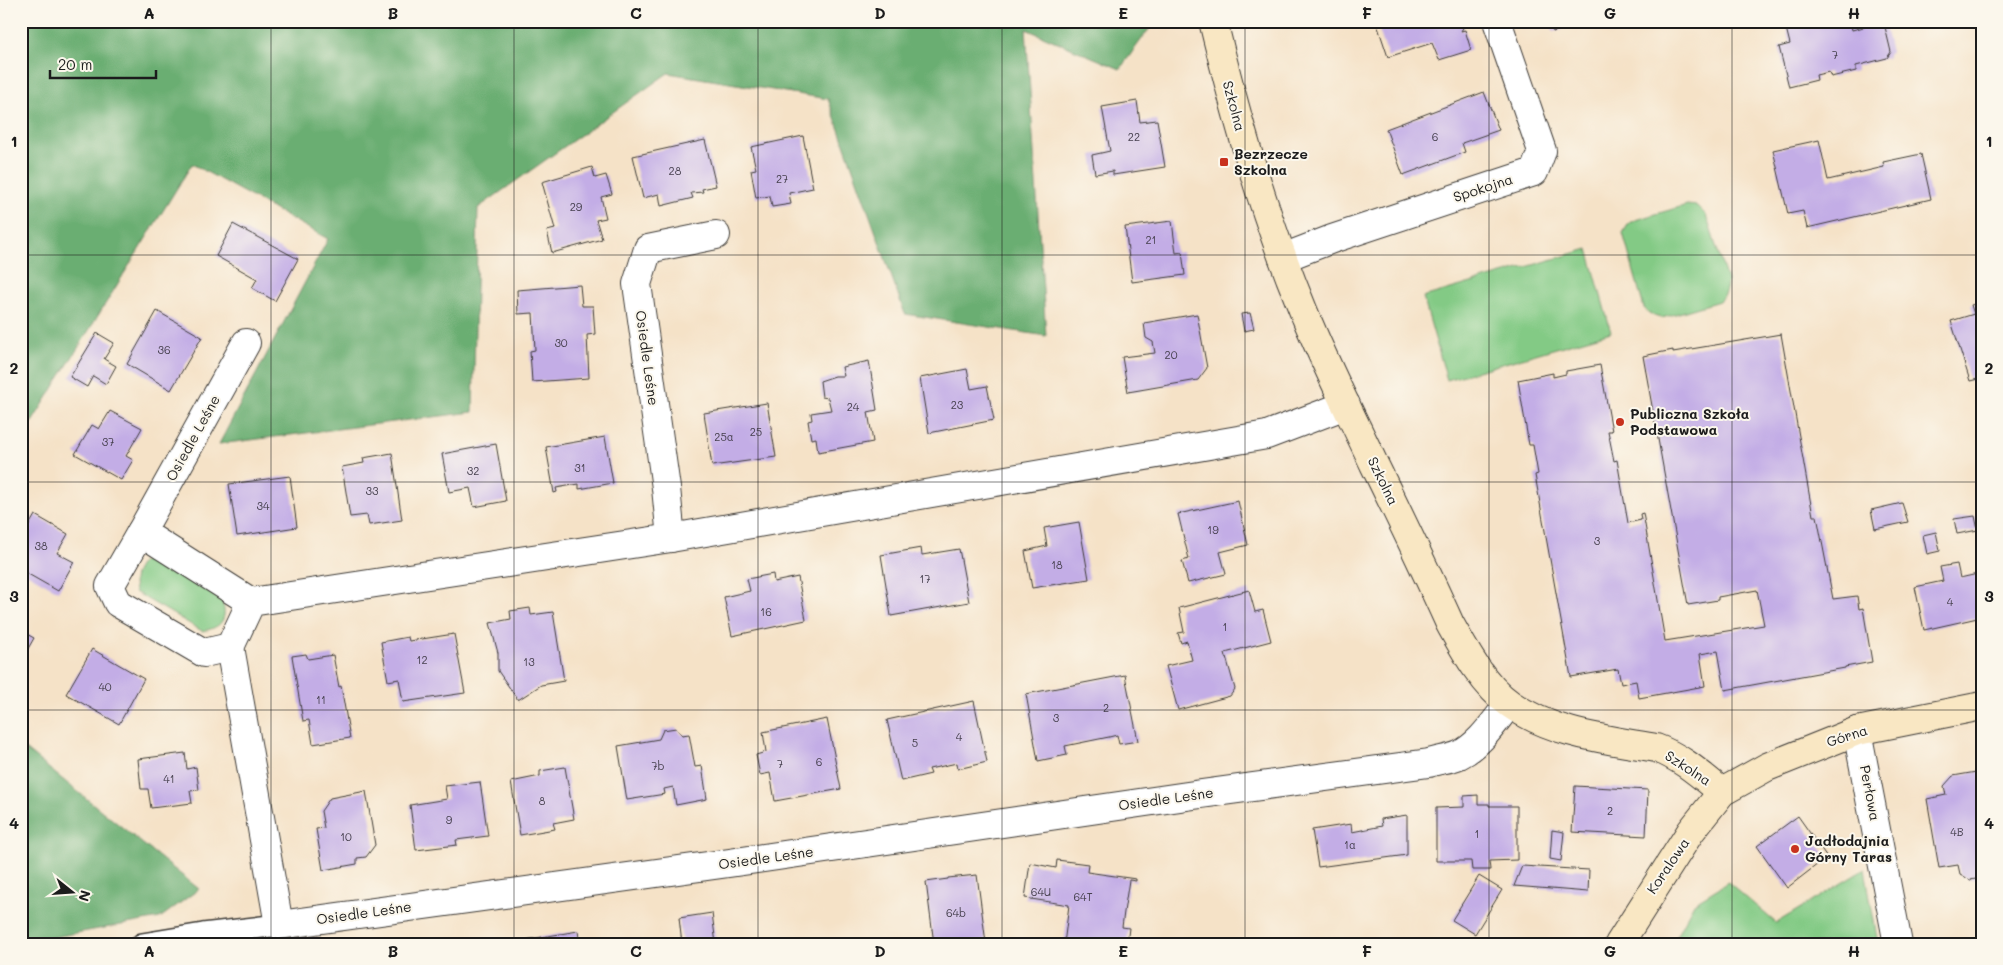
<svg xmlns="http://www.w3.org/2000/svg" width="2003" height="965" viewBox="0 0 2003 965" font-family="Mali,sans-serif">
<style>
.green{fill:#83ca85;stroke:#507350}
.forest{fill:#6aae72;stroke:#436547}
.building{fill:#c3ade6}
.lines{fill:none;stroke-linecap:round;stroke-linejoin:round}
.lane-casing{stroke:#3d3a36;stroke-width:24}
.street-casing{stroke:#3d3a36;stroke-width:30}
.secondary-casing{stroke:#3d3a36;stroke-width:30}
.lane{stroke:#fff;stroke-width:21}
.street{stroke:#fff;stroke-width:28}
.secondary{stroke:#f9e7c3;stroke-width:28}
.grid{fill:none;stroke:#1c1c1c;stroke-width:1;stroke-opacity:0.55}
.poi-dot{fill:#c8321e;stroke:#fbf7ec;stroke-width:2}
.labels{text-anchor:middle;stroke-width:4;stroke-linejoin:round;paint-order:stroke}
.number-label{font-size:11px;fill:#46404e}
.street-label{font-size:14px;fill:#1c1c1c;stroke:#fbf7ec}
.poi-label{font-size:14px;font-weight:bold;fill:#1c1c1c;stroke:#fbf7ec;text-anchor:start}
.neatline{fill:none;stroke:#1c1c1c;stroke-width:2}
.grid-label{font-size:16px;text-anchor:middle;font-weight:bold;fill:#1c1c1c}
</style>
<rect width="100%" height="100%" fill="#fbf7ec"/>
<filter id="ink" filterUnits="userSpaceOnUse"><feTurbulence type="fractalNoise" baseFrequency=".02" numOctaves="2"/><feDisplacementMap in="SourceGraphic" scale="10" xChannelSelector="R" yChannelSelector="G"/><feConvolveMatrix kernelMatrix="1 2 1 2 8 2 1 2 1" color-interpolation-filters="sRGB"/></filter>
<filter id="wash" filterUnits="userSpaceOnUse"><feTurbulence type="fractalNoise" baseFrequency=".0096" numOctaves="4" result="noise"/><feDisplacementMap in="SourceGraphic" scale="20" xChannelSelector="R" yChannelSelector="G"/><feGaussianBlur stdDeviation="1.12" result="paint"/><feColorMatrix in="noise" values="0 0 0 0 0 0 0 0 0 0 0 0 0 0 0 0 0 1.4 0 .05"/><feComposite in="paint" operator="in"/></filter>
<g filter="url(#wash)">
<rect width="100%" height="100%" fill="#f5e2c7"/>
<g class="green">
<path d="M1687 205 1697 206 1706 215 1727 280C1727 289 1725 295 1719 301L1662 318C1654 317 1649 314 1644 308L1623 233 1629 223 1635 220Z"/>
<polygon points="1588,249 1611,332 1447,380 1423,297"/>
<path d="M156 560 221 599C229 618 222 628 202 631L135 592C133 578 134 572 143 561Z"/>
<polygon points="1865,869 1878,944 1672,944 1694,903 1728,882 1776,923"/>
</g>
<g class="forest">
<polygon points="21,21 1155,21 1120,69 1026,29 1046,336 905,314 828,99 668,73 478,208 473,412 219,444 328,239 192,164 21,440"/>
<polygon points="21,746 199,889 160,918 21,943"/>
</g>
<g id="blocks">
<g class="building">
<polygon points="1266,21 1286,21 1268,28"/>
<polygon points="1376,21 1462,21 1464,26 1461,31 1465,30 1471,50 1439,60 1432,43 1388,57"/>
<polygon points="1549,21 1582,21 1553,32"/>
<polygon points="1795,21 1850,21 1852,30 1879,23 1885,27 1891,52 1887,58 1856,66 1856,71 1831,77 1829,72 1816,75 1817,80 1789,87 1779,47 1790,44 1786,28 1796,25"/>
<polygon points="1484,92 1499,130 1462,143 1465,152 1403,175 1386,129"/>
<polygon points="1137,101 1140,122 1157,120 1165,167 1113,175 1113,171 1095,174 1092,155 1110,151 1102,107"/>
<polygon points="803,136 813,188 789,193 791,204 772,207 770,196 756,198 751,170 756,169 751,147"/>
<polygon points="705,140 716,186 702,189 703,192 691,193 693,198 661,206 659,194 643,198 633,156"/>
<polygon points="1819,140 1828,180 1884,167 1883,162 1921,154 1931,199 1807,228 1803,211 1788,214 1773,150"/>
<polygon points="592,167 595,178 606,175 612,194 601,197 606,218 596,220 602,239 552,253 547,231 555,229 542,182"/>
<polygon points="1172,221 1176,253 1182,252 1185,275 1132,282 1125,227"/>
<polygon points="233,224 298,259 275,301 252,288 257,279 216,256"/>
<polygon points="580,285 582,306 593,306 595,334 587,335 589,378 532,382 530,351 535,350 533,313 518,314 517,290"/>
<polygon points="1982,302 1982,378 1970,381 1951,321 1974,314 1971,305"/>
<polygon points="157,311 202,337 171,390 127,364"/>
<polygon points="1250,313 1254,329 1244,331 1241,314"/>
<polygon points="1197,314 1207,368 1198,380 1128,392 1122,357 1155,353 1153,342 1146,338 1144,323"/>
<polygon points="97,333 114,343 104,359 116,366 106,384 93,376 87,387 70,377"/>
<polygon points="1781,334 1813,516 1817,516 1833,599 1857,596 1859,609 1863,608 1872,662 1845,667 1845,668 1725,690 1718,651 1700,654 1705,686 1639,698 1636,681 1621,684 1618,669 1571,677 1535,475 1538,474 1533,445 1529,445 1518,380 1553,373 1553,377 1566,374 1566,371 1600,365 1612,431 1608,431 1614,461 1617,460 1628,523 1641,520 1640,514 1643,513 1665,641 1764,625 1757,590 1718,597 1718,600 1688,605 1643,356 1673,350 1673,352"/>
<polygon points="869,361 877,410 868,412 873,442 818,452 816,438 811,439 808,421 812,420 811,413 831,410 828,398 822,397 820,381 835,376 844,376 842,367"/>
<polygon points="967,369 971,389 987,386 994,420 929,433 920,378"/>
<polygon points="767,403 776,457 712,466 704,413"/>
<polygon points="110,411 142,428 126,456 133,460 121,480 75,454 92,425 99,429"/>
<polygon points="605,437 613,483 579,489 579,484 556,488 557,492 554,493 546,447"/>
<polygon points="496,444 506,501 474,507 470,488 449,492 442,454"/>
<polygon points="392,453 402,520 369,525 367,515 350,517 342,467 364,463 363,458"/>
<polygon points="290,476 297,527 237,536 229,484"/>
<polygon points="1238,501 1248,545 1220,552 1226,574 1188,583 1182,561 1189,559 1178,514"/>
<polygon points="1902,503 1908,522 1875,529 1871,510"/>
<polygon points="35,515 68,534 57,553 74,562 58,591 21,570 21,539"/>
<polygon points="1975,516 1978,530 1957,534 1954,519"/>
<polygon points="1079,522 1089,579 1032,588 1025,551 1047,546 1044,528"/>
<polygon points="1936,532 1940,551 1927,554 1923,535"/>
<polygon points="921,548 922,555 959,549 969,602 891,616 881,555"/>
<polygon points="1957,564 1960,578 1982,573 1982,617 1924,630 1915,587 1943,581 1940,567"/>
<polygon points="773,574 774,582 798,577 806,620 732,636 724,597 750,591 747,579"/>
<polygon points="1249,590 1255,612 1263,610 1271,641 1225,653 1235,689 1230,696 1178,710 1166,666 1192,660 1187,641 1181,643 1178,633 1184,632 1179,608"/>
<polygon points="530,608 531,615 553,612 564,681 541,685 518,700 498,671 498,653 490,623 511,619 510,611"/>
<polygon points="21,631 34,638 21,661"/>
<polygon points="454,634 465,693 403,702 399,679 388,681 381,642 408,637 409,641"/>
<polygon points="92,649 144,679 119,724 66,694"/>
<polygon points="306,654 308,659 333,655 339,687 341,686 350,738 313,744 309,720 303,721 292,656"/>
<polygon points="1125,675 1138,741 1119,744 1117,735 1109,737 1065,746 1067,755 1038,761 1026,694"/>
<polygon points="974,701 987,762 958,769 957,763 929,769 931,774 901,781 887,720"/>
<polygon points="827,719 841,789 775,801 770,773 760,775 756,755 766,752 763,732"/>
<polygon points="676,728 682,735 689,734 695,767 702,766 707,799 676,805 673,787 664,789 665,794 627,800 618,746 659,739 663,730"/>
<polygon points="185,753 187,769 196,767 199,790 190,791 192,803 151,808 148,789 141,789 138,759"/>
<polygon points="565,767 574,819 553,823 555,829 520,835 511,782 540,776 540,771"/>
<polygon points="1982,771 1982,878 1970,880 1960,874 1958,865 1939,868 1927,799 1946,795 1944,786 1953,776"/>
<polygon points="480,782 488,836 456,840 457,845 416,850 410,805 447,799 445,786"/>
<polygon points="1575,786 1648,790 1646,836 1572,832"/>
<polygon points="366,791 375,845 366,857 357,858 357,864 323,870 316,829 324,828 321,811 330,798"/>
<polygon points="1478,795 1478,804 1489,804 1489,806 1517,806 1517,860 1489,861 1490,870 1472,870 1471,861 1436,861 1436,808 1464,807 1464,796"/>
<polygon points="1407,815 1407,855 1318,867 1312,830 1351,824 1352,832 1382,826 1381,819"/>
<polygon points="1798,816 1827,857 1787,888 1757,846"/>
<polygon points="1552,830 1564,832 1561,861 1550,859"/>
<polygon points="1057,860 1088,864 1087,872 1136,879 1136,881 1129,880 1124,912 1122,927 1129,928 1127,944 1064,944 1069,905 1025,898 1030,863 1056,868"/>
<polygon points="1522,866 1589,870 1588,892 1514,886"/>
<polygon points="977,875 986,943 934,944 926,882 948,879 948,878"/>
<polygon points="1479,876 1502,890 1475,934 1452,920"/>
<polygon points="712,913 716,944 682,944 679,918"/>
<polygon points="578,931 580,944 506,944 506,943"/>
</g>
</g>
</g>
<g filter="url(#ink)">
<use href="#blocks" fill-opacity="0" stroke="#3d3a36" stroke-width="1"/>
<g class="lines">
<g class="lane-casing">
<polyline id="lane" points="142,944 203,934 279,925"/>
</g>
<g class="street-casing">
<g id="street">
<polyline points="1283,258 1332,239 1534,172 1542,151 1497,21"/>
<polyline points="141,532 246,343"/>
<polyline points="671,538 666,488 637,284 648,249 716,235"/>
<polyline points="251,602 230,647 204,653 118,603 110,586 141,532 251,602 671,538 1267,435 1346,405"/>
<path d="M230 647 279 925 729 863 1194 795 1429 763C1438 760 1450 759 1459 755 1480 745 1495 721 1509 704"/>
<polyline points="1857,731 1898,944"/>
</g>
</g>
<g class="secondary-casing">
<g id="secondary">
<path d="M1213 21C1237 120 1264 216 1303 310 1324 362 1350 413 1374 464 1400 517 1426 571 1450 624 1465 651 1484 686 1510 704 1553 734 1605 739 1656 748 1681 757 1701 775 1722 792"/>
<polyline points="1619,944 1691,831 1722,792 1767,767 1857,731 1982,706"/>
</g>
</g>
<use href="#lane" class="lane"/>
<use href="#street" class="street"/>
<use href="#secondary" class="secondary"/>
</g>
</g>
<path class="grid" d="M271 21V944M514 21V944M758 21V944M1002 21V944M1245 21V944M1489 21V944M1732 21V944M21 255H1982M21 482H1982M21 710H1982"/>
<g class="poi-dot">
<rect x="1219" y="157" width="10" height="10" rx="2.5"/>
<circle cx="1620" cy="422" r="5"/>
<circle cx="1795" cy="849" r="5"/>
</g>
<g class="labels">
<g class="number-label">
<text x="1835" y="59">7</text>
<text x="1134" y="141">22</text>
<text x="1435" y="141">6</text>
<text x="675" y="175">28</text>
<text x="782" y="183">27</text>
<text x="576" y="211">29</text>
<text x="1151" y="244">21</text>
<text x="561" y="347">30</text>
<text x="164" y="354">36</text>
<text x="1171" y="359">20</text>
<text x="957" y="409">23</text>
<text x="853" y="411">24</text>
<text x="756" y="436">25</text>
<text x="724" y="441">25a</text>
<text x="108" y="446">37</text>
<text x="580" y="472">31</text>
<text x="473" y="475">32</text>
<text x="372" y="495">33</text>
<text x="263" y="510">34</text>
<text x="1213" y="534">19</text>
<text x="1597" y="545">3</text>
<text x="41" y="550">38</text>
<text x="1057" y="569">18</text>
<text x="925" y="583">17</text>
<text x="1950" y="606">4</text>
<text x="766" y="616">16</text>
<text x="1225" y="631">1</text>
<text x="422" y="664">12</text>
<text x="529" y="666">13</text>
<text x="105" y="691">40</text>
<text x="321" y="704">11</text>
<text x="1106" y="712">2</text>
<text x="1056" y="722">3</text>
<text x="959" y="741">4</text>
<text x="915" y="747">5</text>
<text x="819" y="766">6</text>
<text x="780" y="768">7</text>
<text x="658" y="770">7b</text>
<text x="169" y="783">41</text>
<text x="542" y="805">8</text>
<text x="1610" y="815">2</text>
<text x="449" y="824">9</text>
<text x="1957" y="836">4B</text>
<text x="1477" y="838">1</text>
<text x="346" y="841">10</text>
<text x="1350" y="849">1a</text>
<text x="1041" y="896">64U</text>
<text x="1083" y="901">64T</text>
<text x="956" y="917">64b</text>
</g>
<g class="street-label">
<text transform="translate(1234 106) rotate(75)" y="5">Szkolna</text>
<text transform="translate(1483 188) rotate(-18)" y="5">Spokojna</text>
<text transform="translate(647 358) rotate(82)" y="5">Osiedle Leśne</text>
<text transform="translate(193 438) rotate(-61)" y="5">Osiedle Leśne</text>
<text transform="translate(1383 481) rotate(64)" y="5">Szkolna</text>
<text transform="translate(1847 736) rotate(-18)" y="5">Górna</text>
<text transform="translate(1688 768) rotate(33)" y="5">Szkolna</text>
<text transform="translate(1870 793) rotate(79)" y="5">Perłowa</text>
<text transform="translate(1166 799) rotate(-8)" y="5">Osiedle Leśne</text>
<text transform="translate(766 858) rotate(-8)" y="5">Osiedle Leśne</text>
<text transform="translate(1668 866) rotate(-56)" y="5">Koralowa</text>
<text transform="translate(364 913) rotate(-8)" y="5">Osiedle Leśne</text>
</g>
<g class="poi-label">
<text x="1234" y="159">Bezrzecze<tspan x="1234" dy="16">Szkolna</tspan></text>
<text x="1630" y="419">Publiczna Szkoła<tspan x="1630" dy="16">Podstawowa</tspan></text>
<text x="1805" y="846">Jadłodajnia<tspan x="1805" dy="16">Górny Taras</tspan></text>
</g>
</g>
<rect width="2003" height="965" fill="none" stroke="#fbf7ec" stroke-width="55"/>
<g transform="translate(72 892) rotate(107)" stroke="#fbf7ec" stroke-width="4" paint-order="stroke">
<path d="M0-4L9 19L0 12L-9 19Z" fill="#1c1c1c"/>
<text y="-8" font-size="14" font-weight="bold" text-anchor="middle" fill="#1c1c1c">N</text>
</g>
<path d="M50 70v8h106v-8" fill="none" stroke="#1c1c1c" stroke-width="2.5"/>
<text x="58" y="70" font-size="15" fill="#1c1c1c" stroke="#fbf7ec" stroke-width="4" paint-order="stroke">20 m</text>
<rect x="28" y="28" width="1948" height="910" class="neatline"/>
<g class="grid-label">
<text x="149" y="19">A</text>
<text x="393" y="19">B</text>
<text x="636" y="19">C</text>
<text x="880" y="19">D</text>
<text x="1123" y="19">E</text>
<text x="1367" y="19">F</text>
<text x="1610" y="19">G</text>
<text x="1854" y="19">H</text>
<text x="14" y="147">1</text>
<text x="1989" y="147">1</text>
<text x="14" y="374">2</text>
<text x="1989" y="374">2</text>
<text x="14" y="602">3</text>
<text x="1989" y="602">3</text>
<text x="14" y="829">4</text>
<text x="1989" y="829">4</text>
<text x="149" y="957">A</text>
<text x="393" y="957">B</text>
<text x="636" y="957">C</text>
<text x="880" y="957">D</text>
<text x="1123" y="957">E</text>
<text x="1367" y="957">F</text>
<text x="1610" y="957">G</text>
<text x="1854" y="957">H</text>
</g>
</svg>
